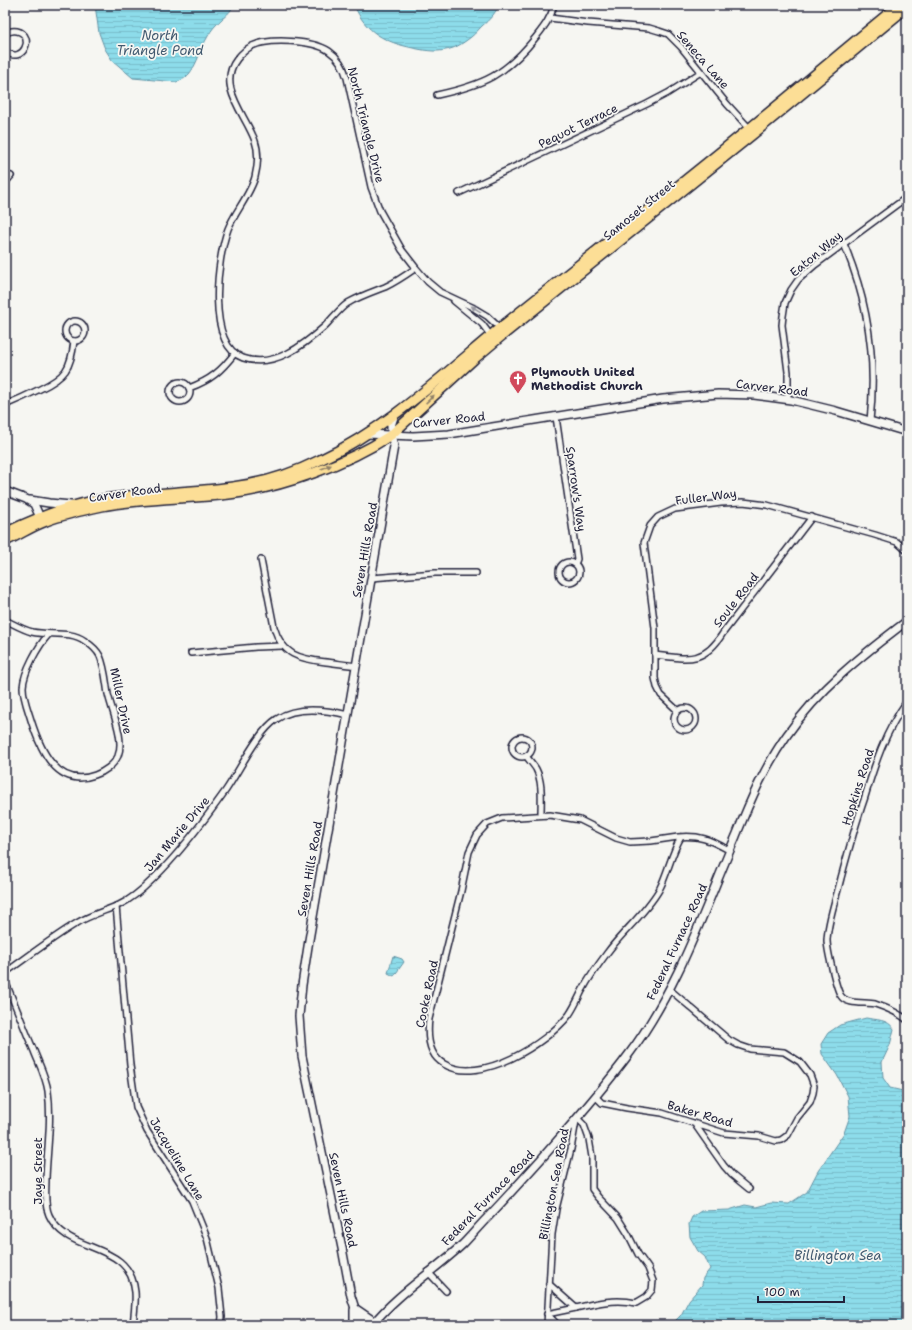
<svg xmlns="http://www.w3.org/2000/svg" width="912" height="1330" viewBox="0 0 912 1330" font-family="'Shantell Sans',sans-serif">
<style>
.water{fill:url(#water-rules);stroke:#6292a4}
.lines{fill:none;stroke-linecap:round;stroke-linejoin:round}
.street-casing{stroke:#22223b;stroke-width:8}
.secondary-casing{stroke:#22223b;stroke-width:10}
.highway-casing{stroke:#22223b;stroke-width:12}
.street{stroke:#f6f6f2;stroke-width:5}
.secondary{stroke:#f6f6f2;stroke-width:7}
.highway{stroke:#fcde96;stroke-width:9}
.oneway{fill:#9797a0}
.oneway2{fill:#8f8068}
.labels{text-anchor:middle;stroke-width:3.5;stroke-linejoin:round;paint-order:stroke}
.street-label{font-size:12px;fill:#22223b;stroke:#f6f6f2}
.poi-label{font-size:12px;font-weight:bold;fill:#22223b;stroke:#f6f6f2;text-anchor:start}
.water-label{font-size:13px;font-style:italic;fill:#425a70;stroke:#f6f6f2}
</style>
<defs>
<pattern id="water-rules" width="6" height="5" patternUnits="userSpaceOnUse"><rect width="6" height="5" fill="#8ddcea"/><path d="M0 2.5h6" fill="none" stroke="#79bcca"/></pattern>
</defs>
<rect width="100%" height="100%" fill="#f6f6f2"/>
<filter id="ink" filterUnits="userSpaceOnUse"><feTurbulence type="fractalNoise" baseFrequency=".025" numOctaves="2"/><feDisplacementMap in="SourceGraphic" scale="8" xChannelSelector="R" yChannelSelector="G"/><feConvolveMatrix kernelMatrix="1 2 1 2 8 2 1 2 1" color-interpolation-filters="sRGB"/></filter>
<g filter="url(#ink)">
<g class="water">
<path d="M95 5H234C228 16 223 17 216 25 212 29 209 34 207 38 198 53 195 78 176 82L133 78 112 60 105 49 99 33Z"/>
<path d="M354 5H499C495 14 489 20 482 26 478 30 475 34 471 37 466 41 459 46 453 48 439 53 427 51 413 48 385 42 366 33 354 5Z"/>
<polygon points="393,956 402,959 404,962 394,976 388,973"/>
<path d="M866 1018C876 1020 888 1019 894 1029L890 1045 882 1062 883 1078 890 1088 907 1092V1325H674V1322L681 1315 689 1300 702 1285 703 1278 710 1269 705 1257 698 1251 690 1237 689 1224 692 1217 701 1211 729 1210 745 1205 756 1207 771 1203 789 1204 807 1192 818 1171 844 1133 850 1116 848 1096 837 1075 822 1054 821 1044 828 1033 840 1025Z"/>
</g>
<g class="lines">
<g class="street-casing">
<g id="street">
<polyline points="550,18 588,23 649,28 659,31 668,34 681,47 727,104 750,129"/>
<path d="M5 34C9 31 12 30 17 31 36 35 23 66 5 51"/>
<path d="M437 95C483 85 506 75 536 37 544 27 551 18 554 5"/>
<polyline points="5,183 11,176"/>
<polyline points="459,193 647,104 668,93 701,72"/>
<path d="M844 244C868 301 877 359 870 421"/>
<path d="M416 268C406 275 396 282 385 287 372 292 360 296 348 303 339 309 333 318 325 326 304 345 274 369 243 358 206 344 217 258 228 229 235 212 251 193 255 177 258 165 259 152 255 141 246 115 216 86 237 59 241 54 246 49 252 46 269 38 313 40 329 51 338 57 344 67 347 78L371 187 380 211 402 250 416 268 428 282 440 292 472 307 487 316 502 330"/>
<polyline points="454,301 482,324 491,336"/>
<circle cx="75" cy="331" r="10"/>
<circle cx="180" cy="392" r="10"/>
<path d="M189 388C211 380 221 371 235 353"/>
<polyline points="788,400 788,372 782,325 783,316 785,303 791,290 798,280 815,265 907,197"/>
<path d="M5 405C17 400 28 395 40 389 65 377 71 369 74 341"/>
<polyline points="556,417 577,559 575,564"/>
<path d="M261 560 274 627C282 655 299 659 326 662 336 663 346 665 357 666"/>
<circle cx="569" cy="572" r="10"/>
<polyline points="371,578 435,573 476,573"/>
<path d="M5 619 7 621C15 625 24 630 32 632 50 636 70 630 85 641 91 645 97 650 100 656 105 667 106 682 108 694 112 712 125 739 118 756 114 765 104 772 95 775 57 789 40 749 31 720 28 710 23 698 23 687 24 671 38 646 49 634"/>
<polyline points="191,653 256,647 283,646"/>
<path d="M655 655C688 659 704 664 723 633L812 517"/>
<path d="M907 701C885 732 875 763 864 800 855 826 848 852 841 878 836 899 828 920 827 940 827 949 836 989 841 996 847 1005 865 1002 875 1004 887 1008 898 1012 907 1020"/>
<circle cx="685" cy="719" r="11"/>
<polyline points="677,710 661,695 657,687 655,678 655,628 644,543 650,526 658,517 675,509 721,503 743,502 767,505 875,535 897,542 907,551"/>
<circle cx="522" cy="747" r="10"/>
<path d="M526 756C529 760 533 764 536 769 543 783 541 799 541 814"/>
<path d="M681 837C671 854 668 873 659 890 645 914 623 931 607 953 598 965 589 978 582 991 578 999 574 1008 569 1015 547 1043 480 1086 444 1064 428 1055 427 1036 429 1019L461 891 469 852 477 835 487 824 502 818 550 815 580 820 616 838 630 842 651 841 678 837C701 835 710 840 729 850"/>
<polyline points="116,906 130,1065 136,1107 147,1131 192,1201 207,1238 219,1288 222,1317 221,1325"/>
<path d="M5 973C29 956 52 938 77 923 90 915 105 911 119 905 132 899 143 889 153 879 180 853 204 821 226 790 239 771 258 731 277 719 296 706 327 710 348 715"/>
<path d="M5 981C15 1004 24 1028 34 1051 39 1064 46 1077 48 1091 52 1120 47 1150 46 1179 46 1191 44 1204 49 1215 67 1256 130 1239 135 1292 136 1302 134 1314 133 1325"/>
<polyline points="596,1097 602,1103 627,1108 662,1113 724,1133 759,1136 776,1141 781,1140 788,1135 797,1118 810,1102 813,1093 814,1086 810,1075 800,1062 784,1052 750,1049 738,1045 729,1040 669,989"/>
<polyline points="696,1126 724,1166 732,1175 749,1189"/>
<polyline points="428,1272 446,1291"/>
<path d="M549 1284 576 1308C596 1303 615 1298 636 1303L646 1297 652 1290 653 1281 648 1268 638 1254 628 1234 618 1218 598 1197 592 1189V1157L589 1139 584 1125 577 1118"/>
<polyline points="547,1325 552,1234 556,1209 571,1149 576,1121"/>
<polyline points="558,1325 547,1314 576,1308"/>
</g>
</g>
<g class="secondary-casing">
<g id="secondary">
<polyline points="367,434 413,436 449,434 663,399 718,394 754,395 791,400 836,411 907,432"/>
<polyline points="5,491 26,499 34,504 42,522"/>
<polyline points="30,500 49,503 71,505"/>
<polyline points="356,1309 375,1322"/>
<polyline points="354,1310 354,1325"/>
<polyline points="366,1325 357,1315 351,1296 342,1248 302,1056 299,1016 302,985 309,940 390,469 394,446 391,435 391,426 395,414"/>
<path d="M372 1325C398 1293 433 1272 463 1244 471 1236 479 1226 487 1218 506 1198 524 1178 542 1158 572 1124 602 1091 629 1054 678 989 704 910 736 836 750 801 765 766 787 735 819 689 862 655 907 621"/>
</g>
</g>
<g class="highway-casing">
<g id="highway">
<path d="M5 533C38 517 74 503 111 498 153 492 197 493 239 486 267 482 294 473 320 460 388 428 443 375 500 328 578 265 657 204 734 141 790 96 844 50 899 5"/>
<path d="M5 541C19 535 32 526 46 521 64 514 83 510 102 506 144 498 187 499 229 494 281 488 347 464 391 435L474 359 499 338 753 134 907 7"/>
</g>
</g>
<use href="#street" class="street"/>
<use href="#secondary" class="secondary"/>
<use href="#highway" class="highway"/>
</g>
<defs><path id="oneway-solid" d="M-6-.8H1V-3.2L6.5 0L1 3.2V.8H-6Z"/></defs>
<use class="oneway" href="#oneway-solid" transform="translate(476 309) rotate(-148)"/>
<g class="oneway2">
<use href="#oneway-solid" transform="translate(430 399) rotate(-43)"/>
<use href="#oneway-solid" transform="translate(326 467) rotate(-21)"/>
</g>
</g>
<defs>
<g id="church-pin" transform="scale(0.9)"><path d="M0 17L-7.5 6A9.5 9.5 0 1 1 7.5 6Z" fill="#d1495b" stroke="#f6f6f2"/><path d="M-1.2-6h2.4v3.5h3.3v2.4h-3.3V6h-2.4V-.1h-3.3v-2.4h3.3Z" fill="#fff"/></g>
</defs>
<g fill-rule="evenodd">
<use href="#church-pin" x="518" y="379"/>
</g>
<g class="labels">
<g class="street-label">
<text transform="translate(703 60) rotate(49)" y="4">Seneca Lane</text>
<text transform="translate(366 125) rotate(76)" y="4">North Triangle Drive</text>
<text transform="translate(578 126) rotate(-26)" y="4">Pequot Terrace</text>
<text transform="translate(639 210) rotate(-39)" y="4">Samoset Street</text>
<text transform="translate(816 254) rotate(-40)" y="4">Eaton Way</text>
<text transform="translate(772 388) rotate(7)" y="4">Carver Road</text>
<text transform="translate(449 420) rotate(-6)" y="4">Carver Road</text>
<text transform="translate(576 489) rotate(82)" y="4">Sparrow's Way</text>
<text transform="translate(125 493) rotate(-8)" y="4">Carver Road</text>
<text transform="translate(706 497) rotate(-7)" y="4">Fuller Way</text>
<text transform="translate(365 550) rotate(-80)" y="4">Seven Hills Road</text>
<text transform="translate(736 600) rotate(-52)" y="4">Soule Road</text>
<text transform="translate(121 701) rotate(78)" y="4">Miller Drive</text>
<text transform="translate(858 787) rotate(-72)" y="4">Hopkins Road</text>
<text transform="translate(177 834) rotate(-50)" y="4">Jan Marie Drive</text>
<text transform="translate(310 869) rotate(-80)" y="4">Seven Hills Road</text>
<text transform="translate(677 942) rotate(-65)" y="4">Federal Furnace Road</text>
<text transform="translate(427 994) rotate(-78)" y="4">Cooke Road</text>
<text transform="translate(700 1114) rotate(16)" y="4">Baker Road</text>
<text transform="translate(177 1159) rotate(59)" y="4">Jacqueline Lane</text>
<text transform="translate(38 1171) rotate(-90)" y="4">Jaye Street</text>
<text transform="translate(554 1184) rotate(-79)" y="4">Billington Sea Road</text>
<text transform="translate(488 1198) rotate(-46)" y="4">Federal Furnace Road</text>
<text transform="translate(343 1200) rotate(78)" y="4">Seven Hills Road</text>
</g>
<g class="poi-label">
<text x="531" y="376">Plymouth United<tspan x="531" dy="14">Methodist Church</tspan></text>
</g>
<g class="water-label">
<text x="160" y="40">North<tspan x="160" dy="15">Triangle Pond</tspan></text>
<text x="838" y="1260">Billington Sea</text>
</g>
</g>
<rect width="912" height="1330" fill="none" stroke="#f6f6f2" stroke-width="20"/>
<rect x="10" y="10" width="892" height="1310" fill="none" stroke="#22223b" stroke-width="1.5" filter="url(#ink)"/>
<path d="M758 1296v6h86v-6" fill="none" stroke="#22223b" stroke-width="2"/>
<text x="764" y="1296" font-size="12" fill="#22223b" stroke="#f6f6f2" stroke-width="3" paint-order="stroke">100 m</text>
</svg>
